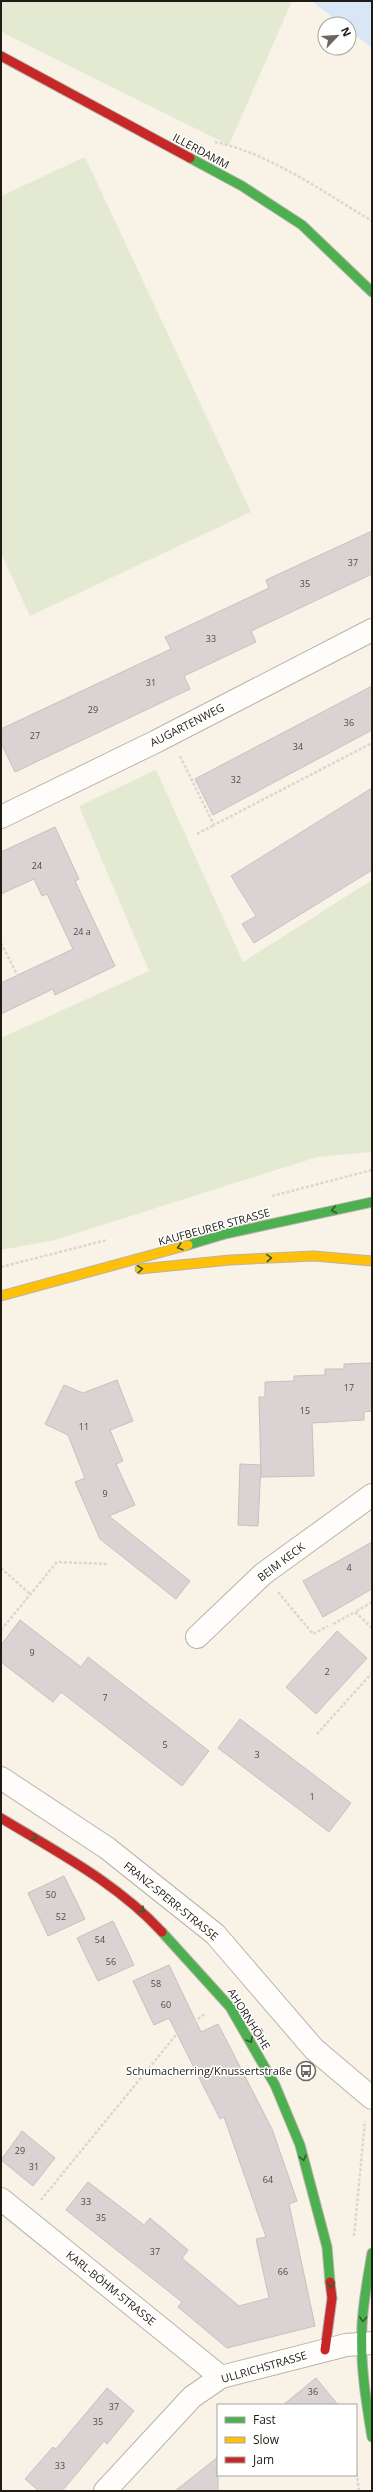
<svg xmlns="http://www.w3.org/2000/svg" width="373" height="2492" viewBox="0 0 373 2492" font-family="'Open Sans',sans-serif">
<style>
.green{fill:#e4ead1}
.water{fill:#d9e6f5}
.building{fill:#d9d4d3;stroke:#c6c1c0}
.lines{fill:none;stroke-linecap:round;stroke-linejoin:round}
.street-casing{stroke:#b9b4aa;stroke-width:24}
.fast-casing{stroke:#b9b4aa;stroke-width:11}
.slow-casing{stroke:#b9b4aa;stroke-width:11}
.jam-casing{stroke:#b9b4aa;stroke-width:11}
.path{stroke:#d9d7d3;stroke-width:2.5;stroke-dasharray:3 2;stroke-linecap:butt}
.street{stroke:#fefdfb;stroke-width:22}
.fast{stroke:#4caf50;stroke-width:9}
.slow{stroke:#ffc107;stroke-width:9}
.jam{stroke:#c62828;stroke-width:9}
.oneway{stroke:#345e2e}
.labels{text-anchor:middle;stroke-width:3;stroke-linejoin:round;paint-order:stroke}
.number-label{font-size:9px;fill:#4e4a43}
.street-label{font-size:11px;fill:#201c13;stroke:#fff}
.poi-label{font-size:11px;fill:#201c13;stroke:#fff;text-anchor:end}
</style>
<rect width="100%" height="100%" fill="#f8f2e7"/>
<g class="green">
<polygon points="1,1 292,1 229,145 1,32"/>
<polygon points="85,157 251,512 30,616 1,553 1,196"/>
<polygon points="156,770 243,962 372,880 372,1152 317,1157 55,1240 1,1250 1,1038 149,971 79,806"/>
</g>
<polygon class="water" points="312,1 372,1 372,48 349,30 349,24 341,24"/>
<g class="building">
<polygon points="372,531 372,574 251,631 256,642 184,676 190,689 15,772 1,743 1,729 171,649 165,637 269,588 266,580"/>
<polygon points="372,686 372,730 213,815 195,779"/>
<polygon points="372,788 372,870 254,943 242,924 256,916 231,876"/>
<polygon points="55,827 79,879 75,881 115,966 55,995 53,989 1,1014 1,983 73,949 47,894 42,896 34,879 1,894 1,852"/>
<polygon points="372,1363 372,1411 364,1412 364,1420 312,1423 314,1476 261,1477 259,1397 265,1397 265,1382 294,1381 294,1376 325,1375 325,1369 344,1369 344,1364"/>
<polygon points="117,1380 133,1421 110,1430 123,1461 116,1464 135,1505 109,1516 190,1581 176,1599 100,1539 75,1482 85,1478 68,1435 45,1424 64,1385 83,1393"/>
<polygon points="240,1464 261,1465 258,1526 238,1525"/>
<polygon points="372,1542 372,1589 323,1617 303,1581"/>
<polygon points="20,1620 81,1667 88,1657 209,1751 182,1786 61,1692 53,1702 1,1662 1,1645"/>
<polygon points="337,1631 367,1658 316,1714 286,1687"/>
<polygon points="240,1719 351,1803 329,1832 218,1748"/>
<polygon points="64,1876 85,1919 48,1936 28,1893"/>
<polygon points="113,1921 134,1965 98,1981 77,1938"/>
<polygon points="169,1965 201,2032 218,2024 272,2129 297,2201 289,2204 315,2326 227,2348 178,2307 182,2302 66,2210 88,2182 144,2225 150,2218 188,2250 182,2258 239,2306 269,2298 256,2239 266,2237 224,2117 220,2119 169,2018 154,2025 133,1981"/>
<polygon points="22,2131 55,2158 33,2186 1,2160"/>
<polygon points="316,2378 338,2405 283,2405"/>
<polygon points="107,2388 134,2411 107,2444 104,2441 62,2491 39,2491 25,2479 53,2447 56,2449"/>
<polygon points="218,2457 218,2491 175,2491"/>
</g>
<g class="lines">
<g class="street-casing">
<g id="street">
<polyline points="1,817 155,742 372,630"/>
<polyline points="197,1637 263,1574 372,1495"/>
<polyline points="1,1778 107,1848 215,1934 314,2049 372,2098"/>
<polyline points="1,2199 221,2377"/>
<polyline points="105,2491 192,2397 221,2377 346,2345 372,2343"/>
</g>
</g>
<g class="fast-casing">
<g id="fast">
<polyline points="190,158 242,186 302,225 372,292"/>
<polyline points="188,1245 225,1234 372,1202"/>
<polyline points="162,1932 230,2007 275,2085 300,2145 327,2247 330,2282"/>
<path d="M372 2253C368 2277 363 2302 362 2326 360 2364 366 2401 372 2437"/>
</g>
</g>
<g class="slow-casing">
<g id="slow">
<polyline points="140,1269 230,1260 314,1256 372,1261"/>
<polyline points="1,1296 188,1245"/>
</g>
</g>
<g class="jam-casing">
<g id="jam">
<polyline points="1,56 190,158"/>
<path d="M1 1818C57 1852 117 1883 162 1932"/>
<polyline points="325,2350 332,2298 330,2282"/>
</g>
</g>
<g class="path">
<path d="M215 142C269 153 325 193 372 221"/>
<polyline points="180,756 214,825 372,743"/>
<polyline points="197,834 214,825"/>
<polyline points="1,943 25,990"/>
<polyline points="272,1196 372,1170"/>
<polyline points="1,1267 107,1240"/>
<polyline points="1,1568 30,1594"/>
<polyline points="278,1592 313,1634 328,1626"/>
<polyline points="372,1602 355,1612 372,1628"/>
<polyline points="333,1624 355,1612"/>
<polyline points="1,1630 57,1562 108,1564"/>
<polyline points="317,1734 372,1673"/>
<polyline points="41,2200 176,2035 205,2014"/>
<polyline points="354,2236 365,2121"/>
<polyline points="356,2468 359,2491"/>
</g>
<use href="#street" class="street"/>
<use href="#fast" class="fast"/>
<use href="#slow" class="slow"/>
<use href="#jam" class="jam"/>
</g>
<defs><path id="oneway-chevron" d="M-2-3.5L2.5 0L-2 3.5" fill="none" stroke-width="1.6" stroke-linecap="round" stroke-linejoin="round"/></defs>
<g class="oneway">
<use href="#oneway-chevron" transform="translate(334 1210) rotate(168)"/>
<use href="#oneway-chevron" transform="translate(180 1247) rotate(164)"/>
<use href="#oneway-chevron" transform="translate(269 1258) rotate(-3)"/>
<use href="#oneway-chevron" transform="translate(140 1269) rotate(-6)"/>
<use href="#oneway-chevron" transform="translate(34 1838) rotate(32)"/>
<use href="#oneway-chevron" transform="translate(142 1910) rotate(42)"/>
<use href="#oneway-chevron" transform="translate(250 2040) rotate(60)"/>
<use href="#oneway-chevron" transform="translate(303 2158) rotate(75)"/>
<use href="#oneway-chevron" transform="translate(331 2285) rotate(84)"/>
<use href="#oneway-chevron" transform="translate(363 2319) rotate(93)"/>
</g>
<defs>
<g id="bus-ring" transform="scale(1)"><circle r="9.5" fill="#fff" stroke="#6c675d" stroke-width="1.5"/><path d="M-5-6H5V4H4V6H2V4H-2V6H-4V4H-5ZM-3.5-4V0h7V-4ZM-3.5 1.2v1.5H-2V1.2ZM2 1.2v1.5H3.5V1.2Z" fill="#6c675d"/></g>
</defs>
<g fill-rule="evenodd">
<use href="#bus-ring" x="306" y="2071"/>
</g>
<g class="labels">
<g class="number-label">
<text x="353" y="566">37</text>
<text x="305" y="587">35</text>
<text x="211" y="642">33</text>
<text x="151" y="686">31</text>
<text x="93" y="713">29</text>
<text x="349" y="726">36</text>
<text x="35" y="739">27</text>
<text x="298" y="750">34</text>
<text x="236" y="783">32</text>
<text x="37" y="869">24</text>
<text x="82" y="935">24 a</text>
<text x="349" y="1391">17</text>
<text x="305" y="1414">15</text>
<text x="84" y="1430">11</text>
<text x="105" y="1497">9</text>
<text x="349" y="1571">4</text>
<text x="32" y="1656">9</text>
<text x="327" y="1675">2</text>
<text x="105" y="1701">7</text>
<text x="165" y="1748">5</text>
<text x="257" y="1758">3</text>
<text x="312" y="1800">1</text>
<text x="51" y="1898">50</text>
<text x="61" y="1920">52</text>
<text x="100" y="1943">54</text>
<text x="111" y="1965">56</text>
<text x="156" y="1987">58</text>
<text x="166" y="2008">60</text>
<text x="20" y="2154">29</text>
<text x="34" y="2170">31</text>
<text x="268" y="2183">64</text>
<text x="86" y="2205">33</text>
<text x="101" y="2221">35</text>
<text x="155" y="2255">37</text>
<text x="283" y="2275">66</text>
<text x="313" y="2395">36</text>
<text x="114" y="2410">37</text>
<text x="98" y="2425">35</text>
<text x="60" y="2469">33</text>
</g>
<g class="street-label">
<text transform="translate(201 151) rotate(28)" y="4">ILLERDAMM</text>
<text transform="translate(187 725) rotate(-27)" y="4">AUGARTENWEG</text>
<text transform="translate(214 1227) rotate(-15)" y="4">KAUFBEURER STRASSE</text>
<text transform="translate(281 1562) rotate(-37)" y="4">BEIM KECK</text>
<text transform="translate(171 1901) rotate(39)" y="4">FRANZ-SPERR-STRASSE</text>
<text transform="translate(249 2019) rotate(58)" y="4">AHORNHÖHE</text>
<text transform="translate(111 2288) rotate(39)" y="4">KARL-BÖHM-STRASSE</text>
<text transform="translate(264 2367) rotate(-16)" y="4">ULLRICHSTRASSE</text>
</g>
<g class="poi-label">
<text x="292" y="2075">Schumacherring/Knussertstraße</text>
</g>
</g>
<rect width="373" height="2492" fill="none" stroke="#201c13" stroke-width="4"/>
<rect x="217" y="2404" width="140" height="72" fill="#ffffff" stroke="#a6a4a1"/>
<rect x="225" y="2417" width="20" height="6" fill="#4caf50" stroke="#a6a4a1"/>
<text x="253" y="2424" font-size="12" fill="#201c13">Fast</text>
<rect x="225" y="2437" width="20" height="6" fill="#ffc107" stroke="#a6a4a1"/>
<text x="253" y="2444" font-size="12" fill="#201c13">Slow</text>
<rect x="225" y="2457" width="20" height="6" fill="#c62828" stroke="#a6a4a1"/>
<text x="253" y="2464" font-size="12" fill="#201c13">Jam</text>
<g transform="translate(337 36) rotate(65)"><circle r="19" fill="#ffffff" stroke="#a6a4a1"/>
<path d="M0-3L7 15L0 10L-7 15Z" fill="#6c675d"/>
<text y="-6" font-size="11" font-weight="bold" text-anchor="middle" fill="#201c13">N</text>
</g>
</svg>
